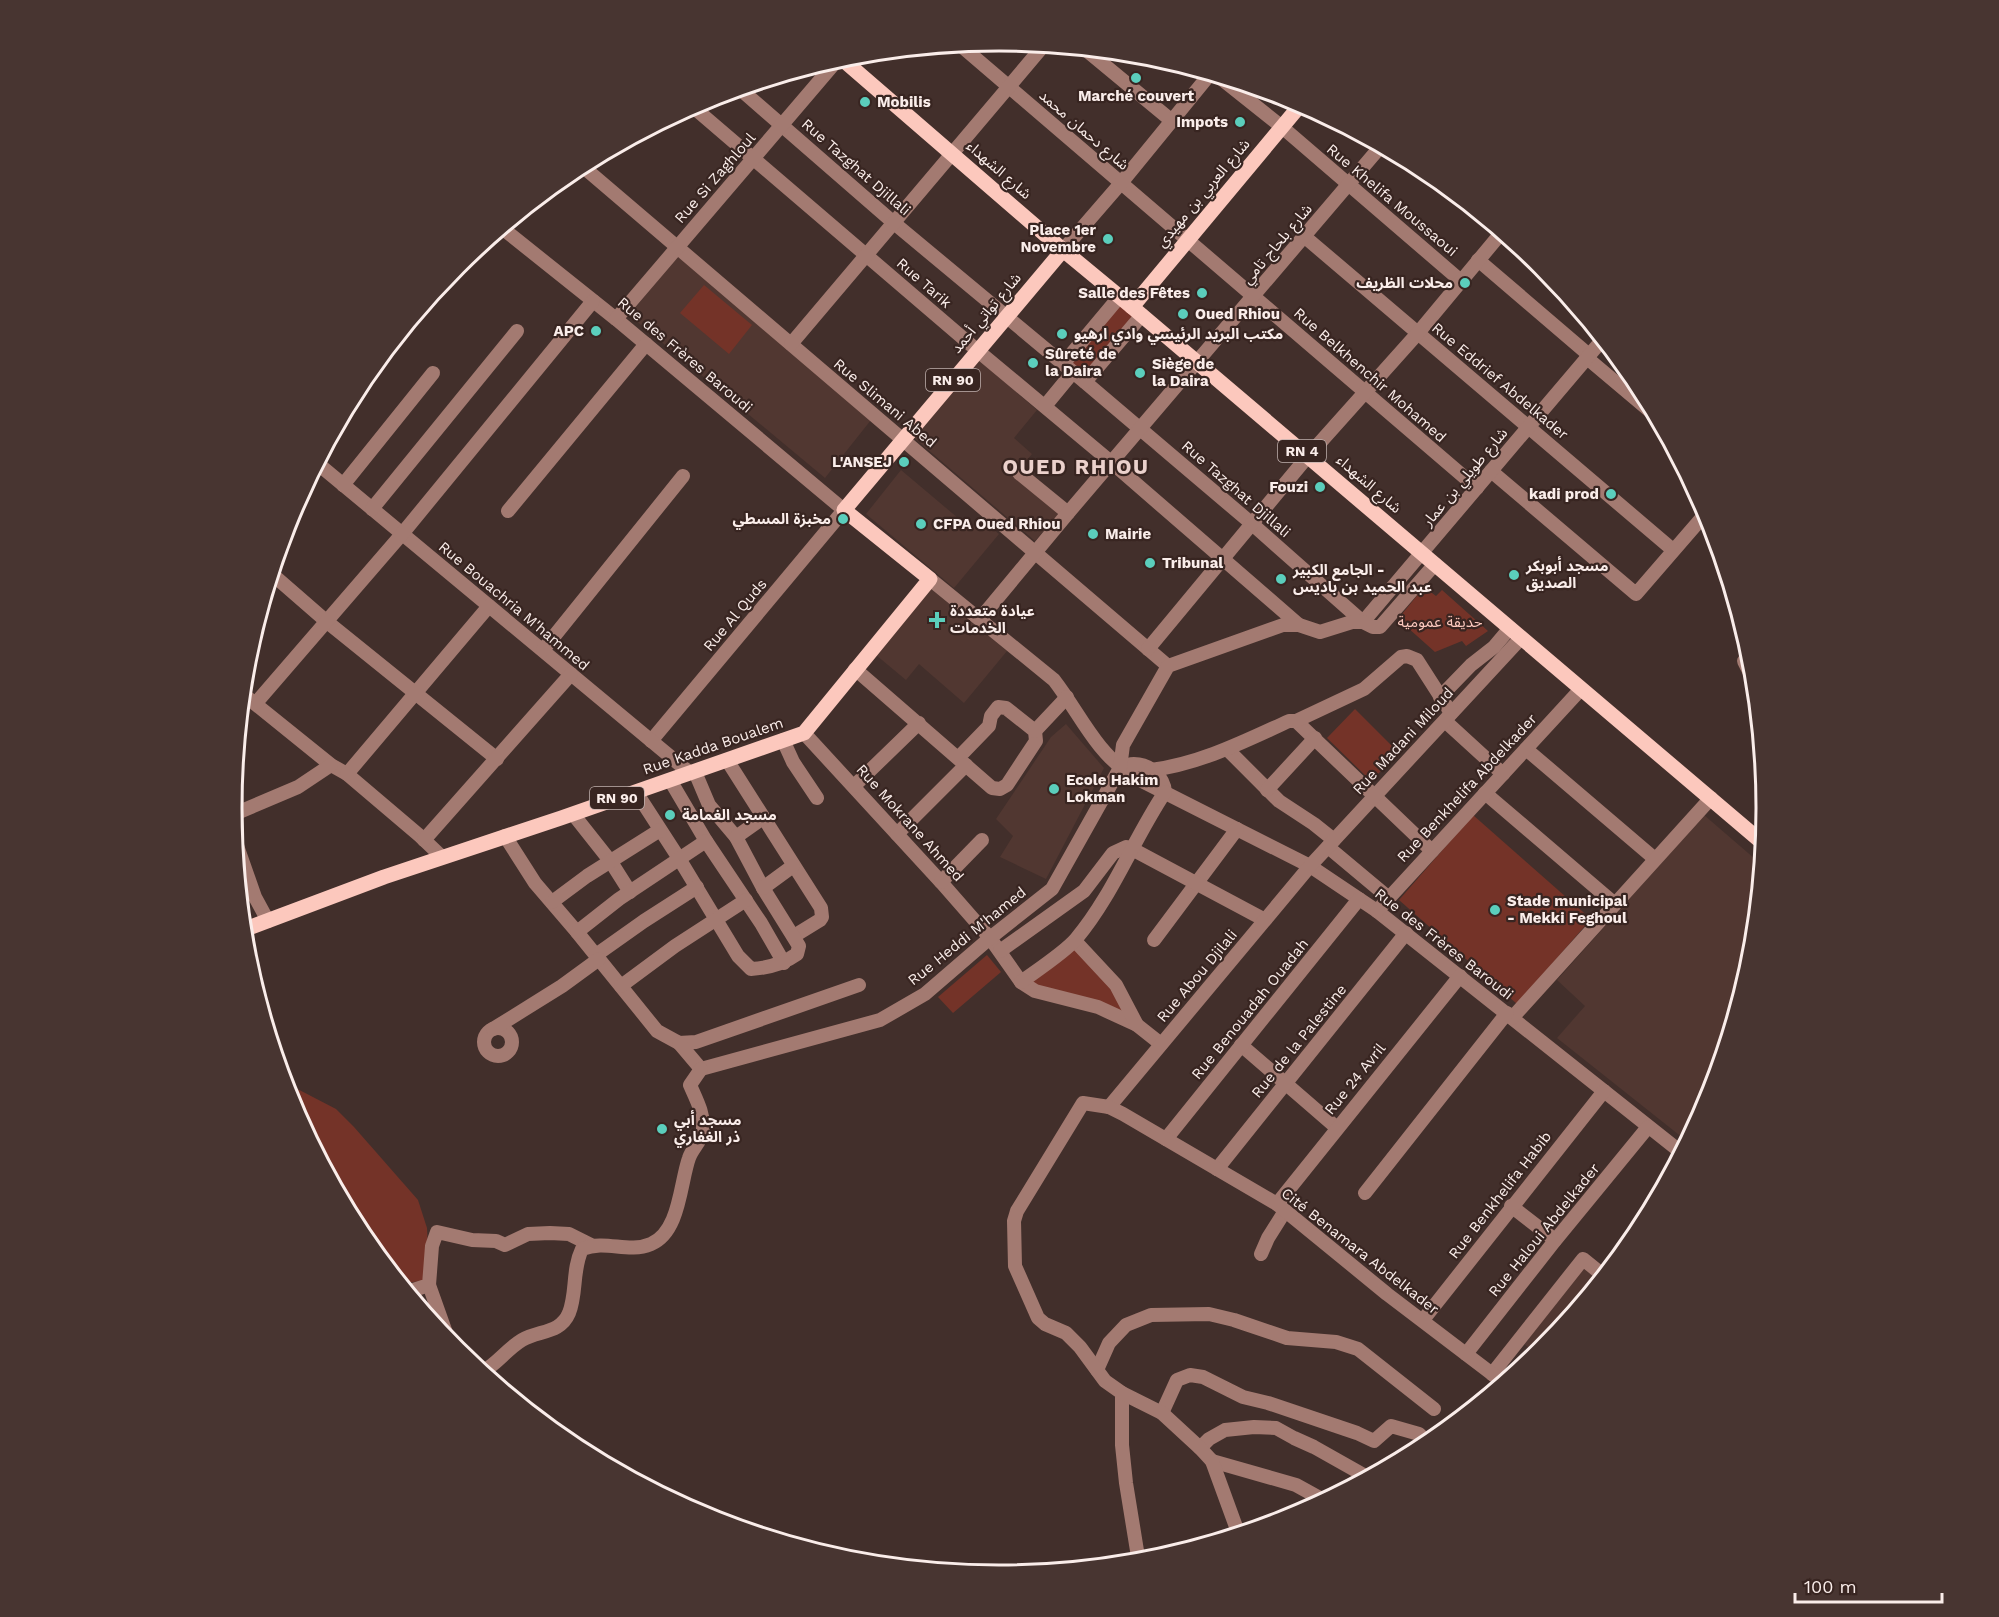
<svg xmlns="http://www.w3.org/2000/svg" width="1999" height="1617" viewBox="0 0 1999 1617" font-family="'Work Sans','Noto Sans Arabic',sans-serif">
<style>
.built{fill:#513731}
.green{fill:#743328}
.lines{fill:none;stroke-linecap:round;stroke-linejoin:round}
.minor{stroke:#a37a71;stroke-width:14}
.major{stroke:#fcc8bd;stroke-width:15}
.poi-dot{fill:#5bcebc;stroke:#382521;stroke-width:2}
.labels{text-anchor:middle;stroke-width:4.5;stroke-linejoin:round;paint-order:stroke}
.shield{fill:#382521;stroke:#c0b1ae;stroke-width:1.5}
.shield-label{font-size:14px;font-weight:bold;fill:#faedea}
.poi-label{font-size:15px;font-weight:bold;fill:#faedea;stroke:#382521;text-anchor:start}
.street-label{font-size:15px;fill:#faedea;stroke:#382521}
.park-label{font-size:15px;fill:#fcc9be;stroke:#382521}
.district-label{font-size:21px;font-weight:bold;letter-spacing:1.5px;fill:#ebd1cc;stroke:#382521}
.rim{fill:none;stroke:#faedea;stroke-width:3}
</style>
<rect width="100%" height="100%" fill="#422f2b"/>
<g class="built">
<polygon points="678,256 871,420 825,478 629,315"/>
<polygon points="979,360 1037,410 1014,438 1032,454 1015,475 1059,513 1035,541 913,437"/>
<polygon points="901,470 971,529 981,519 999,534 954,588 866,514"/>
<polygon points="931,589 1007,651 964,703 919,664 906,680 876,655"/>
<polygon points="1066,724 1104,768 1046,879 1000,857 1013,836 996,819 1051,737"/>
<polygon points="1704,815 1762,865 1753,959 1709,1103 1688,1142 1557,1038 1585,1006 1557,980"/>
<polygon points="1585,1266 1601,1280 1538,1355 1524,1344"/>
</g>
<g class="green">
<polygon points="704,285 752,325 729,354 680,313"/>
<polygon points="1119,304 1135,317 1085,376 1070,363"/>
<polygon points="1424,587 1436,596 1442,590 1488,631 1466,646 1462,641 1435,652 1398,619"/>
<polygon points="1355,709 1399,753 1371,781 1327,738"/>
<polygon points="1473,815 1591,919 1517,1004 1399,900"/>
<polygon points="1075,945 1114,988 1126,1010 1116,1012 1029,982"/>
<polygon points="987,955 1001,972 953,1013 938,997"/>
<polygon points="284,1082 336,1109 354,1127 418,1200 427,1228 428,1249 426,1280 401,1284 361,1235 290,1102"/>
</g>
<g class="lines">
<g class="minor">
<polyline points="959,44 1477,488"/>
<polyline points="1085,49 1172,121"/>
<polyline points="1218,76 1282,127 1461,281"/>
<polyline points="740,89 894,223 1085,382 1251,523 1363,622"/>
<polyline points="692,106 978,351 1111,462 1299,625"/>
<polyline points="581,165 1168,666"/>
<polyline points="502,228 616,319 844,510 651,741"/>
<polyline points="1305,237 1673,550"/>
<polyline points="1063,250 1121,183 1210,74"/>
<polyline points="1478,260 1589,355"/>
<polyline points="616,319 839,58"/>
<polyline points="791,344 1044,45"/>
<polyline points="1587,358 1657,417"/>
<polyline points="1063,364 1120,296"/>
<polyline points="1085,382 1142,315"/>
<polyline points="1045,406 1073,372"/>
<polyline points="317,463 690,773"/>
<polyline points="1491,471 1636,594 1707,512"/>
<polyline points="1019,473 1068,513"/>
<polyline points="343,485 433,373"/>
<polyline points="372,509 517,331"/>
<polyline points="508,511 646,344"/>
<polyline points="272,574 326,621 497,759"/>
<path d="M930 579 1054 680C1081 715 1094 750 1132 776L1310 866 1377 911 1682 1153"/>
<polyline points="980,619 1068,513 1381,146"/>
<polyline points="1363,622 1603,339"/>
<polyline points="1148,649 1308,456 1418,333 1502,232"/>
<polyline points="543,650 683,476"/>
<polyline points="1744,661 1750,673 1754,675"/>
<polyline points="855,669 992,788 1000,789 1007,785 1036,741 1035,731 1006,708 998,707 991,716 989,726 958,758"/>
<polyline points="243,694 331,765 347,774 420,836 442,857"/>
<polyline points="1440,697 1471,665 1494,647 1510,628"/>
<polyline points="256,703 402,534 593,301"/>
<polyline points="1296,721 1432,851"/>
<polyline points="1445,721 1503,774"/>
<polyline points="1035,731 1067,697"/>
<polyline points="804,733 941,882 990,938 1021,982 1035,991 1098,1007 1137,1025"/>
<polyline points="783,740 793,762 817,798"/>
<polyline points="1526,749 1655,859"/>
<polyline points="1228,750 1279,801 1314,824 1334,840"/>
<polyline points="727,760 821,908 822,917 820,920 794,936"/>
<path d="M1120 768C1124 766 1130 764 1134 764 1150 764 1164 777 1165 792"/>
<path d="M1151 770C1200 764 1245 741 1289 721H1296L1364 689 1401 657 1407 656 1417 660 1451 713"/>
<polyline points="347,774 489,606"/>
<polyline points="670,780 706,841 761,923 784,963"/>
<polyline points="854,786 919,723"/>
<polyline points="1267,790 1315,738"/>
<path d="M636 792 680 860 738 956 751 969C769 968 783 964 797 954L799 946 763 888 736 837 709 805 695 772"/>
<polyline points="1485,793 1615,904"/>
<polyline points="573,814 611,862 630,892"/>
<polyline points="232,815 298,787 331,765"/>
<polyline points="234,829 237,813 235,777"/>
<polyline points="897,834 966,765"/>
<polyline points="505,836 535,883 577,932 657,1031 679,1043 696,1042 859,985"/>
<polyline points="736,837 763,818"/>
<polyline points="235,840 255,897 268,921"/>
<polyline points="424,840 571,674"/>
<polyline points="1328,847 1389,898"/>
<polyline points="941,882 982,840"/>
<polyline points="763,888 793,866"/>
<polyline points="552,902 587,876 660,830"/>
<polyline points="1377,911 1581,689"/>
<polyline points="577,932 619,899 706,841"/>
<polyline points="1154,940 1237,829"/>
<polyline points="1075,941 1116,985 1137,1025 1161,1044"/>
<polyline points="1000,951 1084,891 1113,853 1126,847 1132,849 1265,920"/>
<polyline points="596,955 644,921 697,887"/>
<path d="M1021 982C1036 971 1065 952 1076 939 1113 895 1133 840 1165 792"/>
<polyline points="621,986 675,946 746,900"/>
<polyline points="1512,1018 1711,798"/>
<circle cx="498" cy="1042" r="14"/>
<polyline points="493,1029 562,986 599,959"/>
<polyline points="679,1043 701,1069"/>
<polyline points="1241,1045 1337,1128"/>
<polyline points="701,1069 880,1020 925,994 990,938 1052,889 1120,768 1123,745 1168,666 1283,625 1299,625 1320,632 1352,622 1363,622 1373,627 1380,627 1435,564"/>
<polyline points="1109,1107 1310,866 1521,638"/>
<polyline points="1166,1139 1359,899"/>
<polyline points="1217,1169 1406,933"/>
<polyline points="1365,1193 1507,1013"/>
<polyline points="1277,1204 1460,976"/>
<polyline points="1511,1206 1555,1240"/>
<polyline points="1261,1254 1268,1238 1285,1211"/>
<polyline points="429,1285 450,1344"/>
<polyline points="407,1292 429,1285 432,1246 437,1232 472,1240 496,1241 505,1245 528,1234 550,1233 569,1234 591,1245"/>
<polyline points="1423,1320 1604,1091"/>
<polyline points="1466,1354 1553,1243 1648,1127"/>
<polyline points="1097,1370 1109,1343 1126,1325 1151,1315 1209,1314 1234,1320 1287,1338 1336,1342 1358,1349 1434,1409"/>
<path d="M482 1372C497 1364 507 1349 522 1340 539 1330 560 1334 569 1313 577 1293 572 1270 582 1249 607 1239 627 1254 651 1244 680 1232 680 1183 689 1158 692 1148 703 1140 703 1129 704 1113 696 1099 690 1085L701 1069"/>
<polyline points="1492,1374 1583,1259 1604,1276"/>
<polyline points="1122,1393 1122,1445 1126,1483 1139,1563"/>
<polyline points="1162,1413 1177,1380 1190,1375 1203,1377 1243,1397 1268,1403 1357,1433 1374,1441 1391,1426 1419,1434 1429,1444"/>
<polyline points="1200,1448 1209,1439 1225,1430 1254,1427 1276,1428 1294,1438 1314,1447 1369,1478"/>
<polyline points="1212,1461 1296,1485 1325,1501"/>
<polyline points="1239,1535 1212,1461 1200,1448 1162,1413 1122,1393 1105,1381 1080,1347 1066,1333 1045,1324 1038,1318 1015,1266 1014,1221 1017,1211 1083,1103 1109,1107 1123,1114 1277,1204 1387,1294 1504,1383"/>
</g>
<g class="major">
<polyline points="841,58 1063,250 1132,307 1764,844"/>
<polyline points="1132,307 1302,103"/>
<polyline points="243,930 384,877 561,818 804,733 930,579 844,510 1063,250"/>
</g>
</g>
<g class="poi-dot">
<circle cx="1136" cy="78" r="6"/>
<circle cx="865" cy="102" r="6"/>
<circle cx="1240" cy="122" r="6"/>
<circle cx="1108" cy="239" r="6"/>
<circle cx="1465" cy="283" r="6"/>
<circle cx="1202" cy="293" r="6"/>
<circle cx="1183" cy="314" r="6"/>
<circle cx="596" cy="331" r="6"/>
<circle cx="1062" cy="334" r="6"/>
<circle cx="1033" cy="363" r="6"/>
<circle cx="1140" cy="373" r="6"/>
<circle cx="904" cy="462" r="6"/>
<circle cx="1320" cy="487" r="6"/>
<circle cx="1611" cy="494" r="6"/>
<circle cx="843" cy="519" r="6"/>
<circle cx="921" cy="524" r="6"/>
<circle cx="1093" cy="534" r="6"/>
<circle cx="1150" cy="563" r="6"/>
<circle cx="1514" cy="575" r="6"/>
<circle cx="1281" cy="579" r="6"/>
<path d="M934 611h6v6h6v6h-6v6h-6v-6h-6v-6h6z"/>
<circle cx="1054" cy="789" r="6"/>
<circle cx="670" cy="815" r="6"/>
<circle cx="1495" cy="910" r="6"/>
<circle cx="662" cy="1129" r="6"/>
</g>
<g class="labels">
<g class="shield">
<rect x="926" y="369" width="54" height="22" rx="4.5"/>
<rect x="1278" y="440" width="48" height="22" rx="4.5"/>
<rect x="590" y="787" width="54" height="22" rx="4.5"/>
</g>
<g class="shield-label">
<text x="953" y="385">RN 90</text>
<text x="1302" y="456">RN 4</text>
<text x="617" y="803">RN 90</text>
</g>
<g class="poi-label">
<text x="1136" y="101" text-anchor="middle">Marché couvert</text>
<text x="877" y="107">Mobilis</text>
<text x="1228" y="127" text-anchor="end">Impots</text>
<text x="1096" y="235" text-anchor="end">Place 1er<tspan x="1096" dy="17">Novembre</tspan></text>
<text x="1453" y="288" text-anchor="end">محلات الظريف</text>
<text x="1190" y="298" text-anchor="end">Salle des Fêtes</text>
<text x="1195" y="319">Oued Rhiou</text>
<text x="584" y="336" text-anchor="end">APC</text>
<text x="1074" y="339">مكتب البريد الرئيسي وادي ارهيو</text>
<text x="1045" y="359">Sûreté de<tspan x="1045" dy="17">la Daira</tspan></text>
<text x="1152" y="369">Siège de<tspan x="1152" dy="17">la Daira</tspan></text>
<text x="892" y="467" text-anchor="end">L'ANSEJ</text>
<text x="1308" y="492" text-anchor="end">Fouzi</text>
<text x="1599" y="499" text-anchor="end">kadi prod</text>
<text x="831" y="524" text-anchor="end">مخبزة المسطي</text>
<text x="933" y="529">CFPA Oued Rhiou</text>
<text x="1105" y="539">Mairie</text>
<text x="1162" y="568">Tribunal</text>
<text x="1526" y="571">مسجد أبوبكر<tspan x="1526" dy="17">الصديق</tspan></text>
<text x="1293" y="575">الجامع الكبير -<tspan x="1293" dy="17">عبد الحميد بن باديس</tspan></text>
<text x="950" y="616">عيادة متعددة<tspan x="950" dy="17">الخدمات</tspan></text>
<text x="1066" y="785">Ecole Hakim<tspan x="1066" dy="17">Lokman</tspan></text>
<text x="682" y="820">مسجد الغمامة</text>
<text x="1507" y="906">Stade municipal<tspan x="1507" dy="17">- Mekki Feghoul</tspan></text>
<text x="674" y="1125">مسجد أبي<tspan x="674" dy="17">ذر الغفاري</tspan></text>
</g>
<g class="street-label">
<text transform="translate(1084 130) rotate(41)" y="5">شارع دحمان محمد</text>
<text transform="translate(856 167) rotate(41)" y="5">Rue Tazghat Djillali</text>
<text transform="translate(999 170) rotate(41)" y="5">شارع الشهداء</text>
<text transform="translate(715 178) rotate(-49)" y="5">Rue Si Zaghloul</text>
<text transform="translate(1203 193) rotate(-50)" y="5">شارع العربي بن مهيدي</text>
<text transform="translate(1392 200) rotate(40)" y="5">Rue Khelifa Moussaoui</text>
<text transform="translate(1277 244) rotate(-50)" y="5">شارع بلحاج تامي</text>
<text transform="translate(924 283) rotate(41)" y="5">Rue Tarik</text>
<text transform="translate(986 313) rotate(-50)" y="5">شارع تواتي أحمد</text>
<text transform="translate(685 355) rotate(40)" y="5">Rue des Frères Baroudi</text>
<text transform="translate(1370 375) rotate(41)" y="5">Rue Belkhenchir Mohamed</text>
<text transform="translate(1500 381) rotate(40)" y="5">Rue Eddrief Abdelkader</text>
<text transform="translate(885 403) rotate(40)" y="5">Rue Slimani Abed</text>
<text transform="translate(1465 477) rotate(-50)" y="5">شارع طويلي بن عمار</text>
<text transform="translate(1369 484) rotate(41)" y="5">شارع الشهداء</text>
<text transform="translate(1236 489) rotate(41)" y="5">Rue Tazghat Djillali</text>
<text transform="translate(514 606) rotate(40)" y="5">Rue Bouachria M'hammed</text>
<text transform="translate(735 615) rotate(-50)" y="5">Rue Al Quds</text>
<text transform="translate(1403 741) rotate(-47)" y="5">Rue Madani Miloud</text>
<text transform="translate(713 746) rotate(-19)" y="5">Rue Kadda Boualem</text>
<text transform="translate(1467 788) rotate(-47)" y="5">Rue Benkhelifa Abdelkader</text>
<text transform="translate(910 823) rotate(48)" y="5">Rue Mokrane Ahmed</text>
<text transform="translate(967 936) rotate(-39)" y="5">Rue Heddi M'hamed</text>
<text transform="translate(1444 944) rotate(38)" y="5">Rue des Frères Baroudi</text>
<text transform="translate(1197 976) rotate(-50)" y="5">Rue Abou Djilali</text>
<text transform="translate(1250 1009) rotate(-51)" y="5">Rue Benouadah Ouadah</text>
<text transform="translate(1299 1041) rotate(-51)" y="5">Rue de la Palestine</text>
<text transform="translate(1355 1079) rotate(-51)" y="5">Rue 24 Avril</text>
<text transform="translate(1500 1195) rotate(-52)" y="5">Rue Benkhelifa Habib</text>
<text transform="translate(1544 1230) rotate(-51)" y="5">Rue Haloui Abdelkader</text>
<text transform="translate(1360 1251) rotate(38)" y="5">Cité Benamara Abdelkader</text>
</g>
<g class="park-label">
<text x="1440" y="627">حديقة عمومية</text>
</g>
<g class="district-label">
<text x="1076" y="474">OUED RHIOU</text>
</g>
</g>
<path d="M0 0H1999V1617H0ZM242 808a757 757 0 1 1 1514 0a757 757 0 1 1-1514 0Z" fill="#483531" fill-rule="evenodd"/>
<path class="rim" d="M242 808a757 757 0 1 1 1514 0a757 757 0 1 1-1514 0Z"/>
<path d="M1795 1593v9h147v-9" fill="none" stroke="#faedea" stroke-width="3"/>
<text x="1804" y="1593" font-size="18" fill="#faedea" stroke="#382521" stroke-width="4.5" paint-order="stroke">100 m</text>
</svg>
